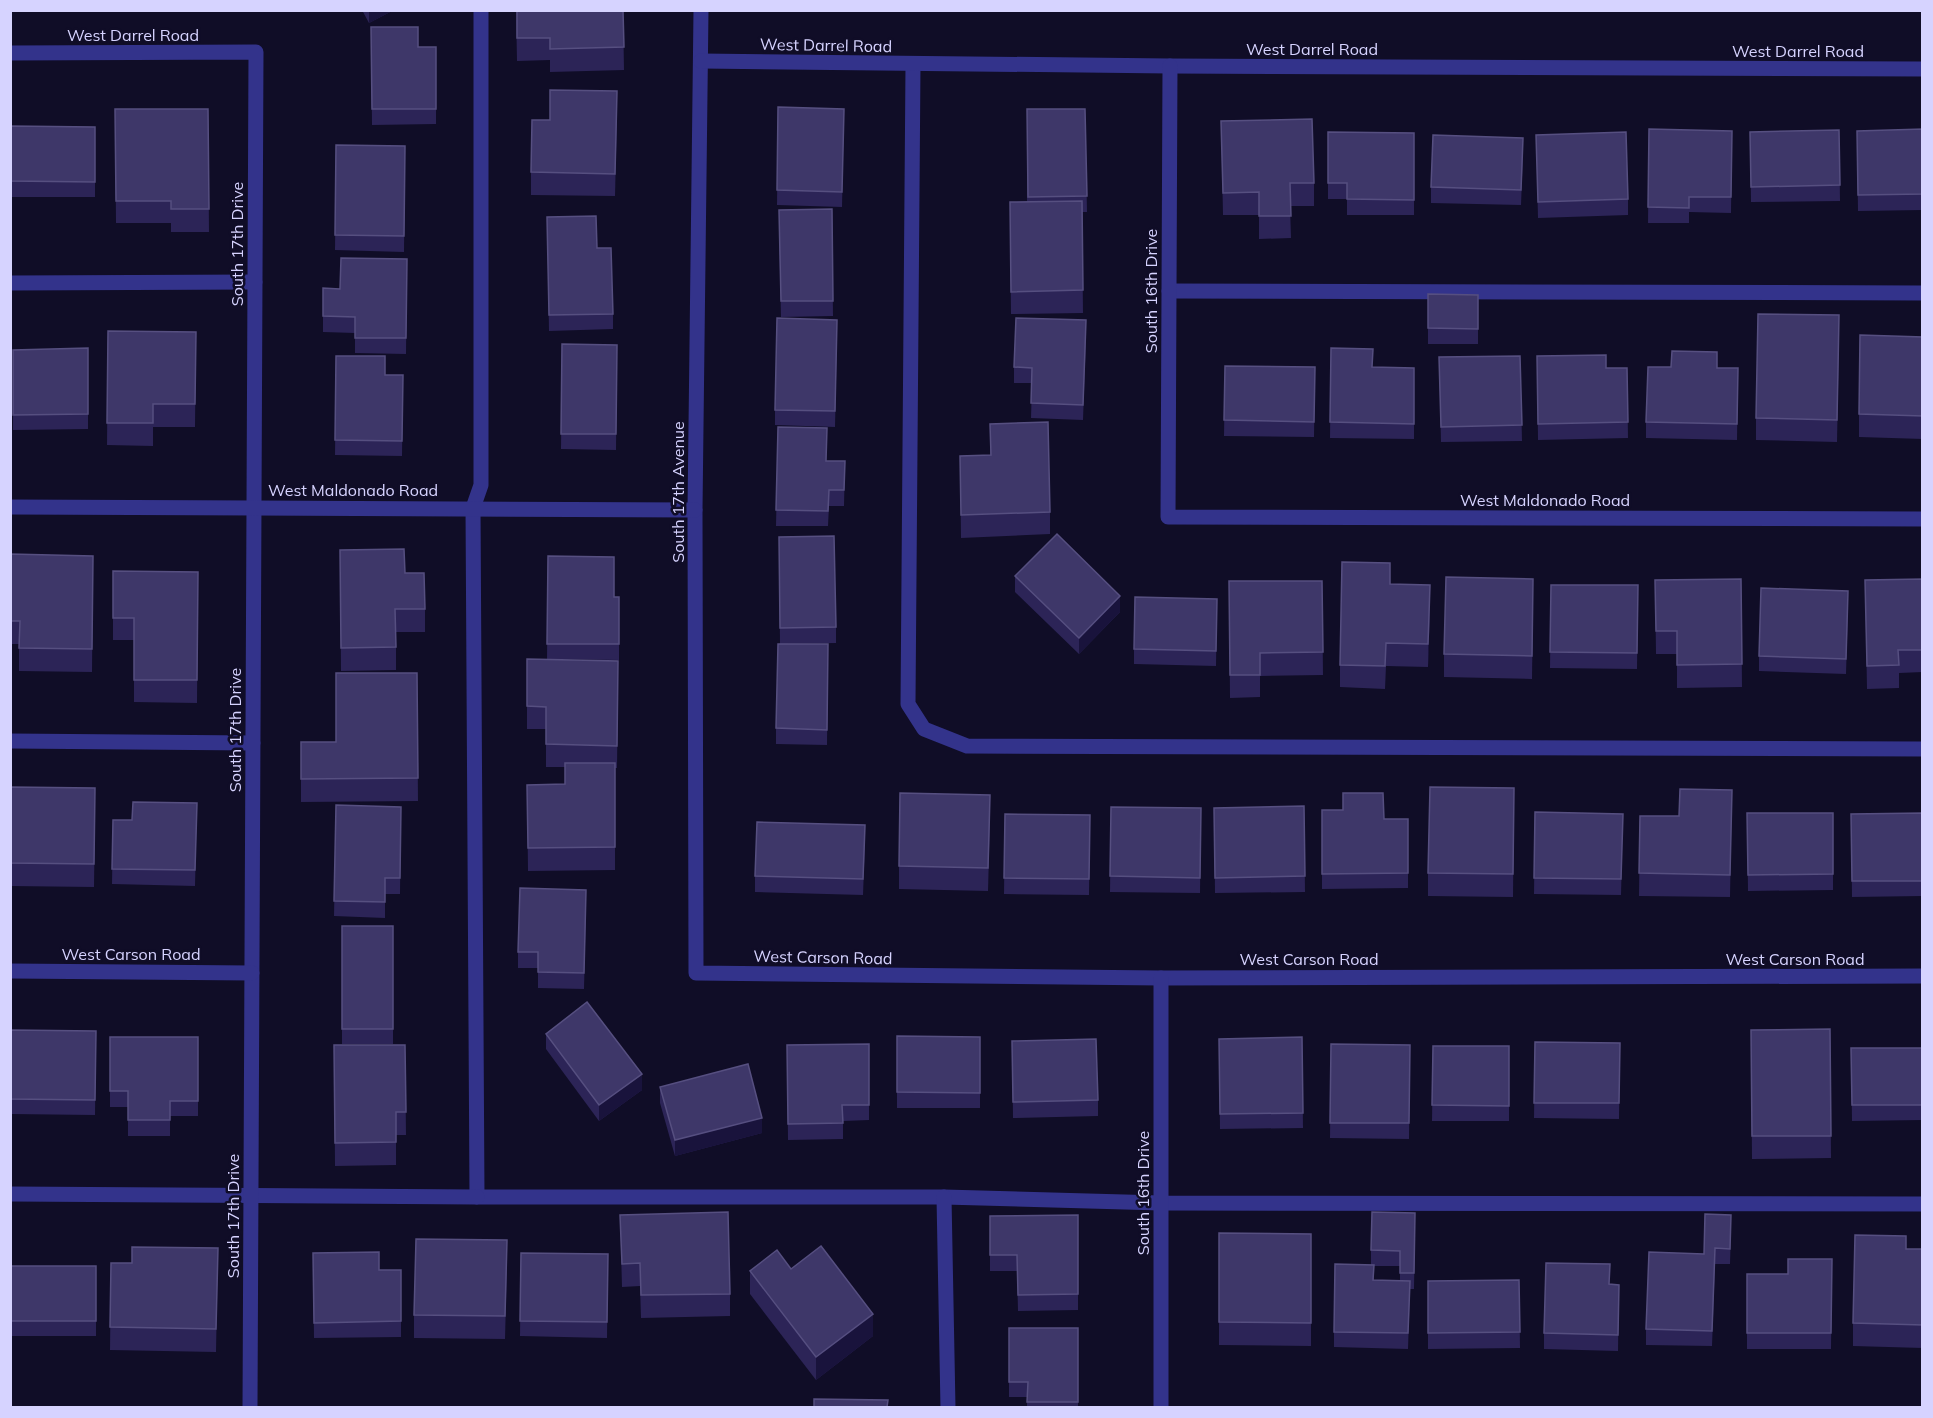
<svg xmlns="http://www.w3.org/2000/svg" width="1933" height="1418" viewBox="0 0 1933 1418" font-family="Mulish,sans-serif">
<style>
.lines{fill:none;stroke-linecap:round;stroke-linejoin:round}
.service{stroke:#33338b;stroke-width:15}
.minor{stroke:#33338b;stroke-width:15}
.wall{fill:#2c2457;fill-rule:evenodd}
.shaded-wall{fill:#19133c}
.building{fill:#3e3769;stroke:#564f80;stroke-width:1.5}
.labels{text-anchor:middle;stroke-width:5;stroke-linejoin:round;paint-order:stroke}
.street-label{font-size:16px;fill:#d6d3ff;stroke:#100d27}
</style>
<rect width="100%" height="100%" fill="#100d27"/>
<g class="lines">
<g class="service">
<polyline points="481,10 481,485 473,508 477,1197 944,1197 1161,1203 1922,1204"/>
<polyline points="913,64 908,704 924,729 967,746 1922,749"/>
<polyline points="10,283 255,282"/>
<polyline points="1169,291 1922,293"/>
<polyline points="10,741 253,743"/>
<polyline points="10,1194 477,1197"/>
<polyline points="944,1197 948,1408"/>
</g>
<g class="minor">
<polyline points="701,10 695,510 696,973 1161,978 1922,976"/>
<polyline points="10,53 256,52 250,1408"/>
<polyline points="701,61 1170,66 1922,69"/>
<polyline points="1170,66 1168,517 1922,519"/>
<polyline points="10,507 695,510"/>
<polyline points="10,971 252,973"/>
<polyline points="1161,978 1161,1408"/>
</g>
</g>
<g class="wall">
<polygon points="362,10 394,10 369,23"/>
<polygon points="516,10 623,10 624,70 550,72 550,60 517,61"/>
<polygon points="371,27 418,47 436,47 436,124 372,125"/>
<polygon points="778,107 844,109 842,207 777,205"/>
<polygon points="115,109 208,109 209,232 171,232 171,223 116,223"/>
<polygon points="1027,109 1085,109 1087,212 1082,212 1083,313 1011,314 1010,225 1027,202"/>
<polygon points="617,114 615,196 531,195 531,172 550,120"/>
<polygon points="1221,121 1314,183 1314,206 1290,206 1291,238 1259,239 1259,215 1223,215"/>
<polygon points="10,126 95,127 95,197 10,197"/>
<polygon points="1649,129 1732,131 1731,213 1689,212 1689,223 1648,223"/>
<polygon points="1923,129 1923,210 1858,211 1857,146"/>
<polygon points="1839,130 1840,201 1751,202 1750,132"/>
<polygon points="1328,132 1414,133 1414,215 1347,215 1347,199 1328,199"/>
<polygon points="1536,135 1628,199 1628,215 1538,218"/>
<polygon points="336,145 405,146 404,252 335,250"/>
<polygon points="1523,153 1521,205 1431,203 1431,187"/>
<polygon points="832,209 833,316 781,317 779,226"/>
<polygon points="547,217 597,248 613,314 613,329 549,331"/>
<polygon points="407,259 406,354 355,353 355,333 323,332 323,288 340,289"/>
<polygon points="1428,294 1478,295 1478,344 1428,344"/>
<polygon points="108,331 196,332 195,427 153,427 153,446 107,445"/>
<polygon points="837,336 835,427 775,425 775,410"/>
<polygon points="1086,336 1083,420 1031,418 1032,383 1014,383 1014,367"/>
<polygon points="1923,337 1923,439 1859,437 1859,414"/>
<polygon points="1839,338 1837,442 1756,440 1756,418"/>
<polygon points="562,344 617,345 616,450 561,449"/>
<polygon points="88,348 88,429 13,430 13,350"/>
<polygon points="1331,348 1373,367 1414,368 1414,439 1330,438"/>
<polygon points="336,356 385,375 403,375 402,456 335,455"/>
<polygon points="1520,356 1522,441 1441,442 1439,357"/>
<polygon points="1537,356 1606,368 1627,368 1628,438 1538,440"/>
<polygon points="1225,366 1315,367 1314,437 1224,436"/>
<polygon points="1717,368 1738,368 1737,440 1646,438 1646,422"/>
<polygon points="990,424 1050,512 1050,534 961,538 960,456 990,455"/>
<polygon points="778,427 826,461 845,461 844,506 829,506 828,526 776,526"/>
<polygon points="779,537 836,627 836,643 780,644"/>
<polygon points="340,550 405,573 425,609 425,632 396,632 396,670 341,671"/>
<polygon points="10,554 93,556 92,672 19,671 19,644 10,644"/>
<polygon points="548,556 614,597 619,597 619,660 547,659"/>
<polygon points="113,571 198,572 197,703 134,702 134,640 113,640"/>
<polygon points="1015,576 1120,612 1079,654 1015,592"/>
<polygon points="1741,579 1742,687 1677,688 1677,654 1656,654 1655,580"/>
<polygon points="1923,579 1923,672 1899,673 1899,688 1867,689 1865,580"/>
<polygon points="1229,581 1322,581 1323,675 1260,676 1260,697 1230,698"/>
<polygon points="1551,585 1638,585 1637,669 1550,668"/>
<polygon points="1217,599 1216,666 1134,664 1134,649"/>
<polygon points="1533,602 1532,679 1444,677 1444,654"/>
<polygon points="1848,607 1846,674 1759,671 1759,656"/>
<polygon points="1430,608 1428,667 1386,666 1385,689 1340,687 1340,665"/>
<polygon points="828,644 827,745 776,744 776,728"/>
<polygon points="527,659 618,684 617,768 615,768 615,870 528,871 527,785 565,784 565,767 546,767 546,729 527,729"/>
<polygon points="417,673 418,801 301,802 301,742 336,742"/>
<polygon points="10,787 95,811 94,887 10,886"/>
<polygon points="1514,788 1513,897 1428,896 1428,873"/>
<polygon points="1732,790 1730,897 1639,896 1640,816 1679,816"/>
<polygon points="197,803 195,886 112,884 113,820 132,820"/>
<polygon points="336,805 401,807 400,894 385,894 385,918 334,916"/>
<polygon points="1304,806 1305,892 1215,893 1214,808"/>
<polygon points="1111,807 1201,808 1200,893 1110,892"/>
<polygon points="1322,810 1384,819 1408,819 1408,888 1322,889"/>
<polygon points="1535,812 1623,814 1621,895 1534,894"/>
<polygon points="1747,813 1833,813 1833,890 1748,891"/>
<polygon points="1923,813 1923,896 1852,897 1851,814"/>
<polygon points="1005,814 1090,815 1089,895 1004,894"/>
<polygon points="990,818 988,891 899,889 899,866"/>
<polygon points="865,841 863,895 755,892 755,876"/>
<polygon points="586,906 584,989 538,988 538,968 518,968 518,952"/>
<rect x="342" y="926" width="51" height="118"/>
<polygon points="1830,1029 1831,1158 1752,1159 1751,1030"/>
<polygon points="11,1030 96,1031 95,1115 10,1114"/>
<polygon points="546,1034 642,1090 599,1121 546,1049"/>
<polygon points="897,1036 980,1037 980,1108 897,1108"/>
<polygon points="110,1037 198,1037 198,1116 170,1116 170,1136 128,1136 128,1107 110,1107"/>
<polygon points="1302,1037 1303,1128 1220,1129 1219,1039"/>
<polygon points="1012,1041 1098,1100 1098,1116 1013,1118"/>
<polygon points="1535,1042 1620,1043 1619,1119 1534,1118"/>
<polygon points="869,1044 869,1120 843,1121 843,1139 788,1140 787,1045"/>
<polygon points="1331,1044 1410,1045 1409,1139 1330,1138"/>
<polygon points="334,1045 405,1045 406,1135 396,1135 396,1165 335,1166"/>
<polygon points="1433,1046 1509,1046 1509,1121 1432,1121"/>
<polygon points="1851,1048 1923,1048 1923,1120 1852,1121"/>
<polygon points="660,1087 762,1133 675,1156 660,1103"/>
<polygon points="620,1215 730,1294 730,1316 641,1318 640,1286 622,1287"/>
<polygon points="1078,1215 1078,1310 1018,1311 1017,1271 990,1271 990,1216"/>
<path d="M1415 1229 1414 1289H1410L1408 1349 1334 1347V1332L1371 1265V1250ZM1374 1266H1400V1281L1374 1280Z"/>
<polygon points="1731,1230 1730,1264 1715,1264 1712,1346 1646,1345 1646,1329 1704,1254"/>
<polygon points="1219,1233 1311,1234 1311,1346 1219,1345"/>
<polygon points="218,1248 216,1352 110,1350 111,1263 132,1263"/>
<polygon points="1923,1249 1923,1348 1853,1346 1853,1323"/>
<polygon points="313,1253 379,1270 401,1270 401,1337 314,1338"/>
<polygon points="521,1253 608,1254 607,1338 520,1336"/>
<polygon points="1832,1259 1831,1349 1747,1349 1747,1274 1788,1274"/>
<polygon points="507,1263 505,1339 414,1338 414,1315"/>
<rect x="10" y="1266" width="86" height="70"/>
<polygon points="791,1269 873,1336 816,1380 750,1294 750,1271"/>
<polygon points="1519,1280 1520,1348 1428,1349 1428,1281"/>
<polygon points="1610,1284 1619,1285 1618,1351 1544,1349 1544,1333"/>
<polygon points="1009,1328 1078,1328 1078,1407 1027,1407 1027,1397 1009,1397"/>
</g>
<g class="shaded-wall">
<polygon points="369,10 394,10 369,23"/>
<polygon points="1430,585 1430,608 1428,667 1428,644"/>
<polygon points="1120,596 1120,612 1079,654 1079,638"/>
<polygon points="642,1074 642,1090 599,1121 599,1105"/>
<polygon points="762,1118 762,1133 675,1156 675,1140"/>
<polygon points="873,1314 873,1336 816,1380 816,1357"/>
</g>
<g class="building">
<polygon points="517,10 623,10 624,47 550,49 550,38 517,38"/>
<polygon points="371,27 418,27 418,47 436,47 436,109 372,109"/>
<polygon points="550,90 617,91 615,174 531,172 532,120 550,120"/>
<polygon points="778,107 844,109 842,192 777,190"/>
<polygon points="115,109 208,109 209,209 171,209 171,201 116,201"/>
<polygon points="1027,109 1085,109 1087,196 1028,197"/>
<polygon points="1312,119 1314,183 1290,183 1291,216 1259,216 1259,192 1223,193 1221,121"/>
<polygon points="10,126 95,127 95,182 10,181"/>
<polygon points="1649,129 1732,131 1731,197 1689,197 1689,208 1648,207"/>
<polygon points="1923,129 1923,194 1858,195 1857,131"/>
<polygon points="1839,130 1840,185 1751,187 1750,132"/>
<polygon points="1328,132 1414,133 1414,200 1347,199 1347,183 1328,183"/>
<polygon points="1626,132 1628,199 1538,202 1536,135"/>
<polygon points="1433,135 1523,138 1521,190 1431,187"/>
<polygon points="336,145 405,146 404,236 335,235"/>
<polygon points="1082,201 1083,290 1011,292 1010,202"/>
<polygon points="832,209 833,301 781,301 779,210"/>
<polygon points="596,216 597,248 611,248 613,314 549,315 547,217"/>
<polygon points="341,258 407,259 406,338 355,338 355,317 323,316 323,288 340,289"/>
<polygon points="1428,294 1478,295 1478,329 1428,328"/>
<polygon points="1758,314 1839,315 1837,420 1756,418"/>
<polygon points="777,318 837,320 835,411 775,410"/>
<polygon points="1016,318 1086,320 1083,405 1031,403 1032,368 1014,367"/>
<polygon points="108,331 196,332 195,404 153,404 153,423 107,423"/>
<polygon points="1860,335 1923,337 1923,416 1859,414"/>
<polygon points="562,344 617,345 616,434 561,434"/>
<polygon points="88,348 88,414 13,415 13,350"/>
<polygon points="1331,348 1373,349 1372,367 1414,368 1414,424 1330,422"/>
<polygon points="1672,351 1717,352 1717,368 1738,368 1737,424 1646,422 1648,367 1671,367"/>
<polygon points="1606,355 1606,368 1627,368 1628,422 1538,424 1537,356"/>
<polygon points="336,356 385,356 385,375 403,375 402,441 335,440"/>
<polygon points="1520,356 1522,425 1441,427 1439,357"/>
<polygon points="1225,366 1315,367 1314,422 1224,420"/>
<polygon points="1048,422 1050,512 961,515 960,456 991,455 990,424"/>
<polygon points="778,427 827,428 826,461 845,461 844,490 829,490 828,511 776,510"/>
<polygon points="1057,534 1120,596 1079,638 1015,576"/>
<polygon points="834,536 836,627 780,628 779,537"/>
<polygon points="404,549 405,573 424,573 425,609 395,609 396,647 341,648 340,550"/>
<polygon points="10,554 93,556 92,649 19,648 20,621 10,621"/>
<polygon points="548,556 614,557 614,597 619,597 619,644 547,644"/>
<polygon points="1342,562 1390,563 1390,584 1430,585 1428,644 1386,643 1385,666 1340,665"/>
<polygon points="113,571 198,572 197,680 134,680 134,618 113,618"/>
<polygon points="1446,577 1533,579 1532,656 1444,654"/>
<polygon points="1741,579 1742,664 1677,665 1677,631 1656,631 1655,580"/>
<polygon points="1923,579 1923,650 1898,650 1899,665 1867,666 1865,580"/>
<polygon points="1229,581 1322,581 1323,652 1260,653 1260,675 1230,675"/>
<polygon points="1551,585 1638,585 1637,653 1550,652"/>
<polygon points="1761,588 1848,591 1846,659 1759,656"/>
<polygon points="1135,597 1217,599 1216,651 1134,649"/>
<polygon points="778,644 828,644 827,730 776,728"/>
<polygon points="527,659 618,661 617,746 546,744 546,707 527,706"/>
<polygon points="336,673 417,673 418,778 301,779 301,742 336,742"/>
<polygon points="565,763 615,763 615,847 528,848 527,785 565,784"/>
<polygon points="10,787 95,788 94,864 10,863"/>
<polygon points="1430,787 1514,788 1513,874 1428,873"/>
<polygon points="1680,789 1732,790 1730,875 1639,873 1640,816 1679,816"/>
<polygon points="900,793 990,795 988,868 899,866"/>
<polygon points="1343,793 1383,793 1384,819 1408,819 1408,873 1322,874 1322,810 1343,810"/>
<polygon points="133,802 197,803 195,870 112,869 113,820 132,820"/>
<polygon points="336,805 401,807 400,878 385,878 385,902 334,901"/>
<polygon points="1304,806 1305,876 1215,878 1214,808"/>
<polygon points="1111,807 1201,808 1200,878 1110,876"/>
<polygon points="1535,812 1623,814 1621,879 1534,878"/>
<polygon points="1747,813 1833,813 1833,874 1748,875"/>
<polygon points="1923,813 1923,881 1852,881 1851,814"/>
<polygon points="1005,814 1090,815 1089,879 1004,878"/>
<polygon points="757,822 865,825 863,879 755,876"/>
<polygon points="520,888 586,890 584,973 538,972 538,952 518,952"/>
<rect x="342" y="926" width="51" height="103"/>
<polygon points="587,1002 642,1074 599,1105 546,1034"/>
<polygon points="1830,1029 1831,1136 1752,1136 1751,1030"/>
<polygon points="11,1030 96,1031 95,1100 10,1099"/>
<polygon points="897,1036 980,1037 980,1093 897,1092"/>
<polygon points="110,1037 198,1037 198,1101 170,1101 170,1120 128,1120 128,1091 110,1091"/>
<polygon points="1302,1037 1303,1113 1220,1114 1219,1039"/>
<polygon points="1096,1039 1098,1100 1013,1102 1012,1041"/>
<polygon points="1535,1042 1620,1043 1619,1103 1534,1103"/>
<polygon points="869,1044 869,1105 842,1105 843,1123 788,1124 787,1045"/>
<polygon points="1331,1044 1410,1045 1409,1123 1330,1123"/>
<polygon points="334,1045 405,1045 406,1112 396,1112 396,1142 335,1143"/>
<polygon points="1433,1046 1509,1046 1509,1106 1432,1105"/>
<polygon points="1851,1048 1923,1048 1923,1105 1852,1105"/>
<polygon points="748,1064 762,1118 675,1140 660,1087"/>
<polygon points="728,1212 730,1294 641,1295 640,1263 622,1264 620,1215"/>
<polygon points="1372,1212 1415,1213 1414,1273 1400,1273 1400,1251 1371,1250"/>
<polygon points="1705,1214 1731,1215 1730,1249 1715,1248 1712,1331 1646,1329 1649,1252 1704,1254"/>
<polygon points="1078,1215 1078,1294 1018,1295 1017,1255 990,1255 990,1216"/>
<polygon points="1219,1233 1311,1234 1311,1323 1219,1322"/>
<polygon points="1855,1235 1906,1236 1906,1249 1923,1249 1923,1325 1853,1323"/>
<polygon points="416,1239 507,1240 505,1316 414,1315"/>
<polygon points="821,1246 873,1314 816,1357 750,1271 777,1250 791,1269"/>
<polygon points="132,1247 218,1248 216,1329 110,1327 111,1263 132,1263"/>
<polygon points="379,1252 379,1270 401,1270 401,1321 314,1323 313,1253"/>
<polygon points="521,1253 608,1254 607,1322 520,1321"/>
<polygon points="1788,1259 1832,1259 1831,1333 1747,1333 1747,1274 1788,1274"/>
<polygon points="1546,1263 1610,1264 1609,1284 1619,1285 1618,1335 1544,1333"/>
<polygon points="1335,1264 1374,1265 1373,1280 1410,1281 1408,1333 1334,1332"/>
<rect x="10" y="1266" width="86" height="55"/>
<polygon points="1519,1280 1520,1332 1428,1333 1428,1281"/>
<polygon points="1009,1328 1078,1328 1078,1402 1027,1402 1028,1382 1009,1382"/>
<polygon points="814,1399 888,1400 887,1407 814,1407"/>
</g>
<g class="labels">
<g class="street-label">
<text x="133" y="41">West Darrel Road</text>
<text transform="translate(826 45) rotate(1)" y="6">West Darrel Road</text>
<text x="1312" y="55">West Darrel Road</text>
<text x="1798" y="57">West Darrel Road</text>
<text transform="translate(237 244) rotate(-90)" y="6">South 17th Drive</text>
<text transform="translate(1151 291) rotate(-90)" y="6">South 16th Drive</text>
<text x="353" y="496">West Maldonado Road</text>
<text transform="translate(678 492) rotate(-90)" y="6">South 17th Avenue</text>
<text x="1545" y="506">West Maldonado Road</text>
<text transform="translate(235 730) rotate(-90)" y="6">South 17th Drive</text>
<text x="131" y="960">West Carson Road</text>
<text transform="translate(823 957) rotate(1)" y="6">West Carson Road</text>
<text x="1309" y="965">West Carson Road</text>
<text x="1795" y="965">West Carson Road</text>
<text transform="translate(1143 1193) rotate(-90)" y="6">South 16th Drive</text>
<text transform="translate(233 1216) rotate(-90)" y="6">South 17th Drive</text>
</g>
</g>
<rect width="1933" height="1418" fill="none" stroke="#d6d3ff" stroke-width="24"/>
</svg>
